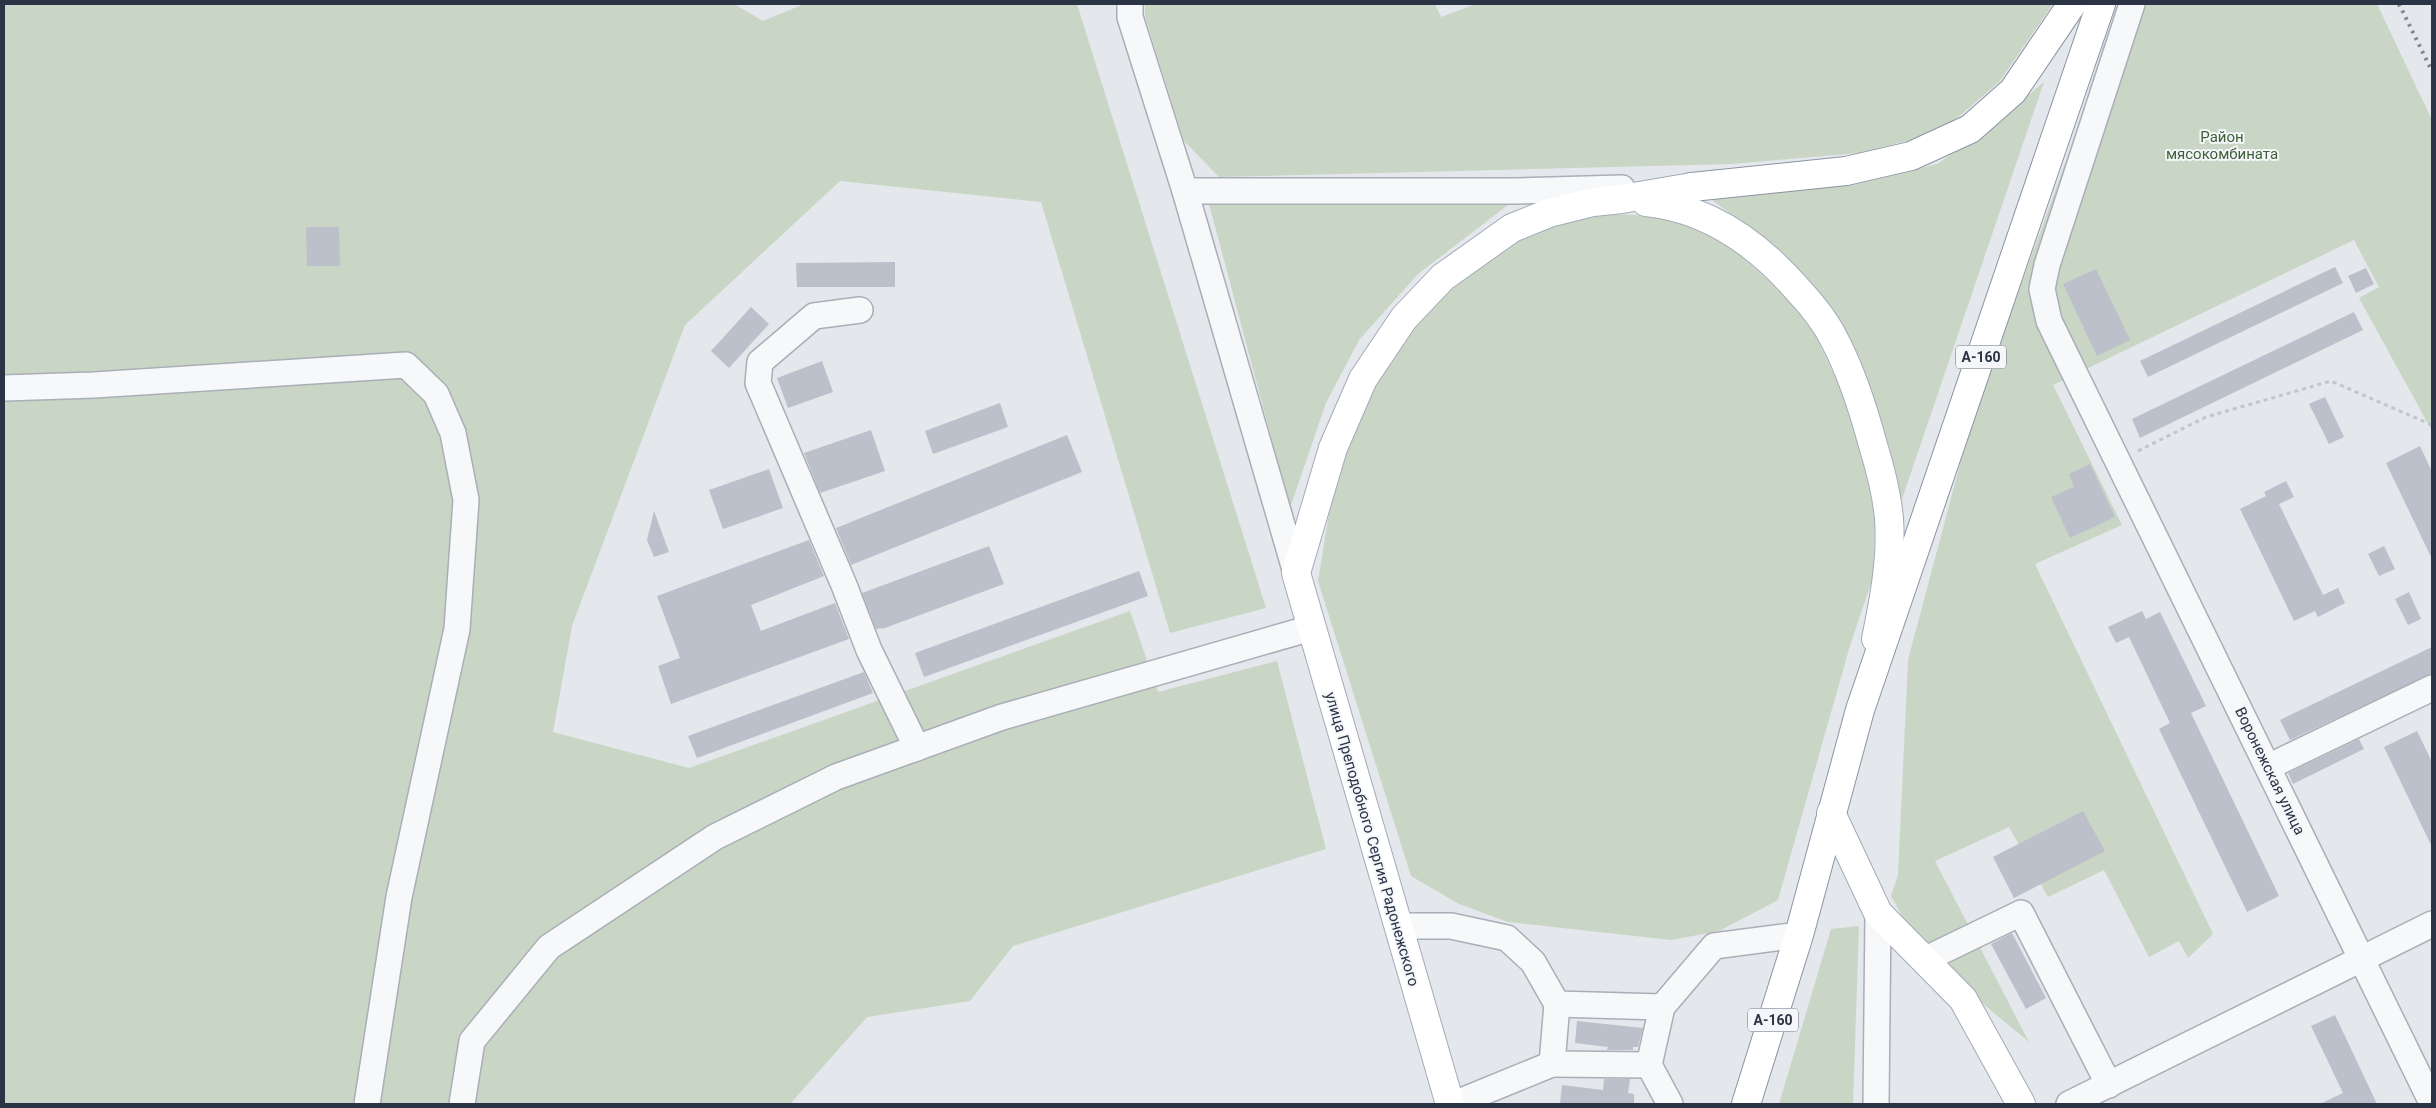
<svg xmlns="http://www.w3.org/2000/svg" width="2436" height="1108" viewBox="0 0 2436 1108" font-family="Roboto,sans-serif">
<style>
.green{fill:#c9d6c5}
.building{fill:#bbc0ca}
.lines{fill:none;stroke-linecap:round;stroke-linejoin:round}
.minor-casing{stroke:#a9aeb7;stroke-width:28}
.major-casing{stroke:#a3abb8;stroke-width:30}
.highway-casing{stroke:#8b94a3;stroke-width:30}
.path{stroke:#c2c5cb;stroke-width:3;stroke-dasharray:4 4;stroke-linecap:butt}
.minor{stroke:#f7f8fa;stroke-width:25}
.major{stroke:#fff;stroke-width:28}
.highway{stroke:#fff;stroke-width:28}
.rail{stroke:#7d8696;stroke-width:4;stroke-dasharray:2.5 5;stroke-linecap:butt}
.labels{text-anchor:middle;stroke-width:4;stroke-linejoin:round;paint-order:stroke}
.shield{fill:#f4f6f9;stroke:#676e7b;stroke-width:1}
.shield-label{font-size:14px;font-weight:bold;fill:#2b3445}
.park-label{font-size:15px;fill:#3f6138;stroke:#f4f6f9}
.street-label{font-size:15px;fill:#2b3445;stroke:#f4f6f9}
</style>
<rect width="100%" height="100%" fill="#e4e7ec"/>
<g class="green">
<polygon points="4,4 734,4 763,21 804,4 1077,4 1266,608 1170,633 1041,202 840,181 685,325 572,626 553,732 689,768 1130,611 1158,692 1277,661 1326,849 1013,946 970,1001 867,1017 790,1104 4,1104"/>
<polygon points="1145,4 1435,4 1441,17 1476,4 2053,4 1999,82 1941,132 1860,153 1731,164 1219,177 1184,141 1145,16"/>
<polygon points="2123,4 2377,4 2432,120 2432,431 2359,298 2379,287 2354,240 2053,385 2122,525 2035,564 2213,934 2188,958 2179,941 2149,957 2104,870 2048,897 2009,827 1935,861 2029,1042 1965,989 1912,934 1891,896 1898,875 1908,660 1971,423"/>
<polygon points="2044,82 1901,502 1890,449 1876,405 1823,300 1779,250 1708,197 1881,178 1937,164 1981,135"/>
<polygon points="1208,200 1508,205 1418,274 1359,340 1326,403 1290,508"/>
<polygon points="1613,214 1675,217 1717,235 1786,296 1815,335 1844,395 1861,450 1875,517 1874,574 1849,649 1778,900 1719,931 1671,940 1508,922 1459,904 1411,876 1318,581 1332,495 1355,430 1383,367 1418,319 1453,284 1493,254 1535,230 1578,218"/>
<polygon points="1859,926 1853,1104 1779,1104 1831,929"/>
</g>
<g class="building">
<polygon points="306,227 339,227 340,266 307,266"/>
<polygon points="895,262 895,287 797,287 796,263"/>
<polygon points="2335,267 2343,283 2148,377 2140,361"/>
<polygon points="2366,268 2374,284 2356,293 2348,276"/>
<polygon points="2096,269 2130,340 2097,356 2063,284"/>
<polygon points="751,307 769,324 729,368 711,351"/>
<polygon points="2354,312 2363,330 2140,438 2132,419"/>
<polygon points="822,361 833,392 788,408 777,378"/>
<polygon points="2325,397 2344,437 2329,444 2309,404"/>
<polygon points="1000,403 1008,427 933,454 925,431"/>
<polygon points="871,430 885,471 820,493 804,453"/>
<polygon points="1067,435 1082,472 851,565 836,528"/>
<polygon points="2420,446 2432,472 2432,559 2386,463"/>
<polygon points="2090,464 2115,517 2070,538 2051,497 2074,487 2069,474"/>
<polygon points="769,469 783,508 723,529 709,490"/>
<polygon points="2286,481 2294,497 2279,504 2323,595 2338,588 2345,603 2318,617 2315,611 2294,621 2240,509 2266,496 2264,492"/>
<polygon points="654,511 669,552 654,557 647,540"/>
<polygon points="809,540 824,576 751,605 761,631 835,603 849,639 671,704 658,666 680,658 657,596"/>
<polygon points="989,546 1004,584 882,629 881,628 876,629 862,593"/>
<polygon points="2384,546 2395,569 2379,576 2368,554"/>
<polygon points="1139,571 1148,596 924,677 915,653"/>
<polygon points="2409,592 2421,619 2408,625 2395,599"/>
<polygon points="2142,611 2146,619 2160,612 2206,706 2191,713 2279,896 2247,912 2159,729 2170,723 2129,637 2116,643 2108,627"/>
<polygon points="2432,647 2432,674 2290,740 2280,720"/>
<polygon points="864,672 873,693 697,758 688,736"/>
<polygon points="2417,731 2432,762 2432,847 2384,747"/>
<polygon points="2359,739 2364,749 2293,784 2288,773"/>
<polygon points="2083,811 2105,851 2014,898 1993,857"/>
<polygon points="2012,933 2046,998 2026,1009 1991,944"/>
<polygon points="2335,1015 2377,1104 2320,1104 2343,1093 2311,1026"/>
<polygon points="1577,1021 1643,1028 1638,1047 1633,1047 1633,1050 1607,1050 1608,1047 1575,1043"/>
<polygon points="1604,1079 1630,1079 1628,1093 1634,1094 1634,1104 1560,1104 1562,1085 1603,1090"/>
</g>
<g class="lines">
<g class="minor-casing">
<g id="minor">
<polyline points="1130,4 1130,17 1185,191 1296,573"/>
<polyline points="2132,4 2047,265 2042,289 2049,321 2432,1103"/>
<polyline points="1185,191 1516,191 1622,188"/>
<polyline points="860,310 814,316 760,362 758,383 844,585 869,650 917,748"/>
<polyline points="4,388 94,385 406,365 436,394 453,433 466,500 457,629 399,897 367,1104"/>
<polyline points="2268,767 2432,688"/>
<polyline points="1398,926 1451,926 1507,938 1533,962 1557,1004 1662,1007"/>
<polyline points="1924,960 2021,913 2109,1085"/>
<polyline points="1552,1064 1649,1065"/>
<polyline points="462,1104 472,1041 549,947 715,837 836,777 1002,717 1311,628"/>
<polyline points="1454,1104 1552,1064 1557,1004"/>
<polyline points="1670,1104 1649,1065 1662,1007 1714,946 1799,935"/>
<polyline points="1876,1104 1878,913"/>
<polyline points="2069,1104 2432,924"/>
</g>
</g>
<g class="major-casing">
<g id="major">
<path d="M1646 202C1708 208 1758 244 1798 290 1812 305 1825 321 1834 339 1852 373 1863 408 1873 445 1880 468 1887 494 1889 519 1892 558 1884 600 1876 639"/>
<polyline points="1831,813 1878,913 1963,999 2021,1104"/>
<polyline points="1450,1104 1296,573 1333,448 1363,379 1404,318 1443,277 1512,228 1549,213 1593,202 1622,199 1692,187"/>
</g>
</g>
<g class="highway-casing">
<g id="highway">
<polyline points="1692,187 1846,171 1911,156 1970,129 2013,91 2072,4"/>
<polyline points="1746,1104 1799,935 1860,710 2101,4"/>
</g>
</g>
<polyline class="path" points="2138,451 2206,417 2331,381 2432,425"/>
<use href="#minor" class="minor"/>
<use href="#major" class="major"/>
<use href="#highway" class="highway"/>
<polyline class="rail" points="2399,4 2432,71"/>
</g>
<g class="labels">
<g class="shield">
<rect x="1956" y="345.5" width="50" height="23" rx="4"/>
<rect x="1748" y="1008.5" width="50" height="23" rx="4"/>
</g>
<g class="shield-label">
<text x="1981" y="362">А-160</text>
<text x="1773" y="1025">А-160</text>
</g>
<g class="park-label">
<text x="2222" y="142">Район<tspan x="2222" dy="17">мясокомбината</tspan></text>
</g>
<g class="street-label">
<text transform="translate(2270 771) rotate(64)" y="5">Воронежская улица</text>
<text transform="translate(1372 839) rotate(74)" y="5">улица Преподобного Сергия Радонежского</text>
</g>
</g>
<rect width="2436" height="1108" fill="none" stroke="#2b3445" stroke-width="10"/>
</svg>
